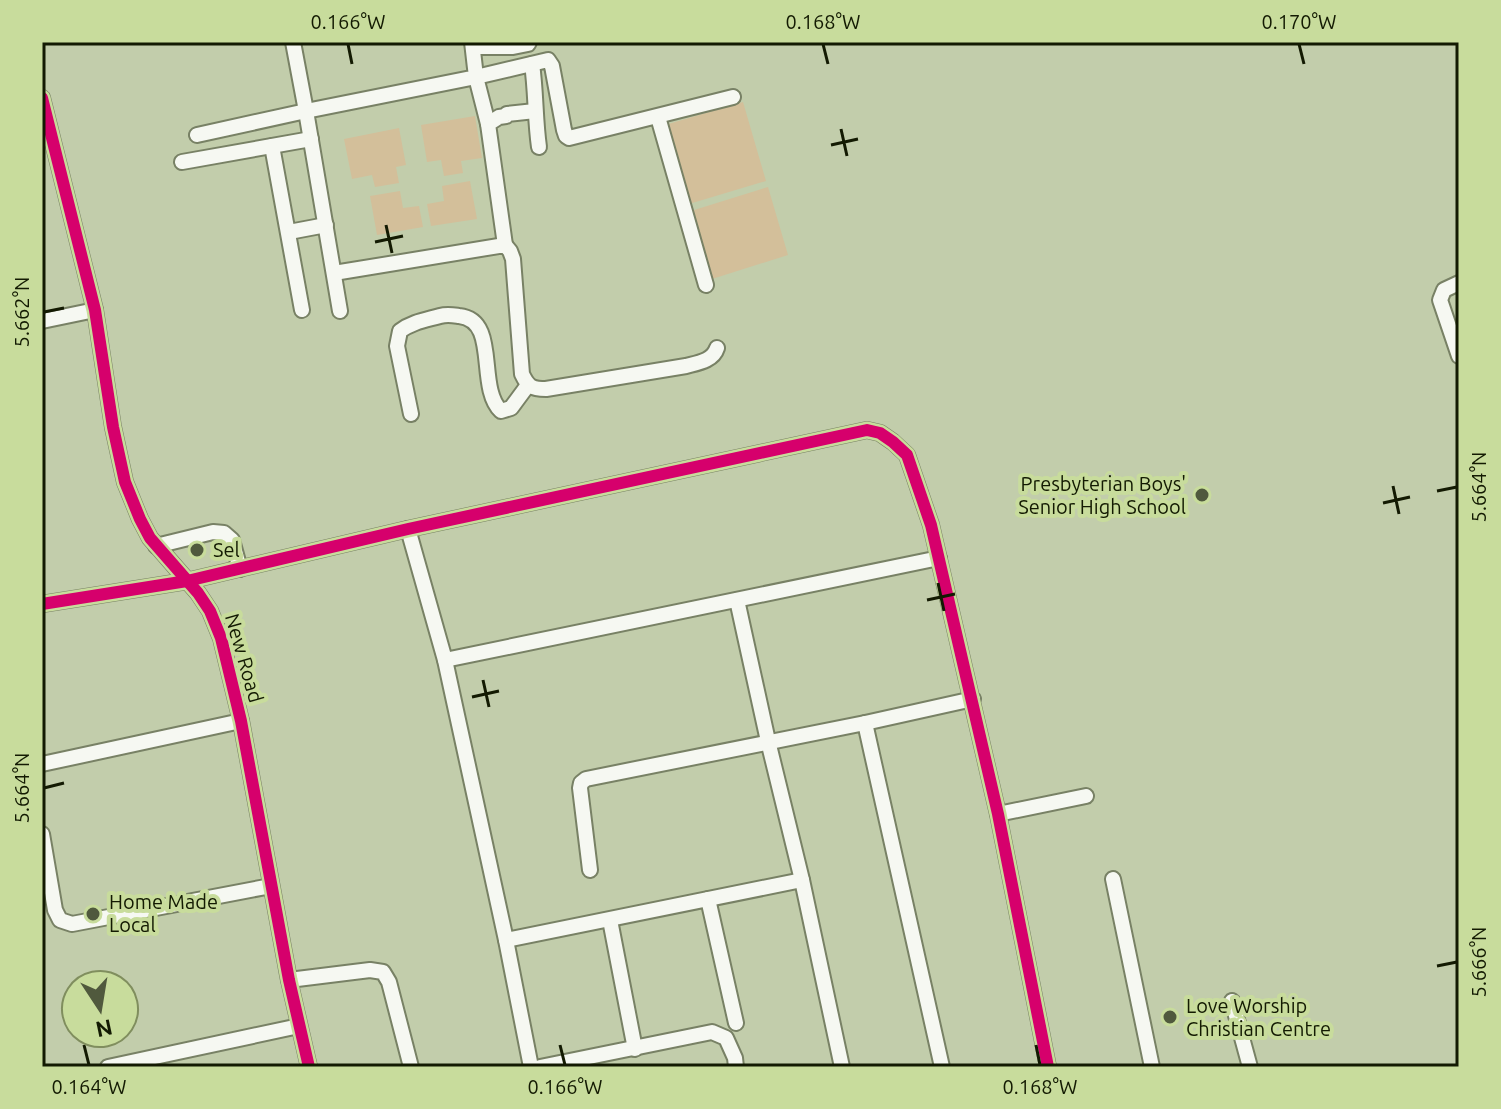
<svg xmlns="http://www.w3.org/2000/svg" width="1501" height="1109" viewBox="0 0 1501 1109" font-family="Ubuntu,sans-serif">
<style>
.green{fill:#d3bf9a}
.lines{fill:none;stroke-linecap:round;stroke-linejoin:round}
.minor-casing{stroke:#788165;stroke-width:18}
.minor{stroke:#f6f8f2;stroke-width:14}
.cycleway-casing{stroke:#c8dc9c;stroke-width:17}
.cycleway{stroke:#d6006c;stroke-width:12}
.ticks{fill:none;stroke:#131a02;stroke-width:3}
.poi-dot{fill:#50593d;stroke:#c8dc9c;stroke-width:3}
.labels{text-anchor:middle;stroke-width:8;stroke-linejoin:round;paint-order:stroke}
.poi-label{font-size:20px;fill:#131a02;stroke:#c8dc9c;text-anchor:start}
.street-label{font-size:20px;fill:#131a02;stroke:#c8dc9c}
.neatline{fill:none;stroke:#131a02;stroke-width:3}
.ticks-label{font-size:20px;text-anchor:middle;fill:#131a02}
</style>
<rect width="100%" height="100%" fill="#c2cdab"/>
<g class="green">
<polygon points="743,102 766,181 689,204 665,125"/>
<polygon points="475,116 482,158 461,161 463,173 444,176 441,160 427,162 421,125"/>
<polygon points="399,128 406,165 396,167 399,183 375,187 372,175 352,179 344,139"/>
<polygon points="470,181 477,219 431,226 427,204 444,201 442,186"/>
<polygon points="768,187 788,255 712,279 691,211"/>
<polygon points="400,191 403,208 419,206 423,227 377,235 370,196"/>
</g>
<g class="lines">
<g class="minor-casing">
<g id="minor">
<polyline points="473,47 513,47 528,44 529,42"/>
<path d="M532 64C536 92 535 119 539 147"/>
<polyline points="42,98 95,310 113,427 125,482 140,519 150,538 198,593 210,611 221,638 241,721 289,980 309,1067"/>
<polyline points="658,117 706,285"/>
<polyline points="488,124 476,77 548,60 552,66 564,130 566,136 569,138 733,97"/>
<polyline points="197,135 306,111 293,42"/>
<polyline points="272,146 302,310"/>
<polyline points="182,162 311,139"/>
<polyline points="289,232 326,225"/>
<polyline points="505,245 488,124 499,117 506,116 507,114 535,111"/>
<path d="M334 273 505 245 510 251 513 259 522 374C528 387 532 389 546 389L686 366C697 363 713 361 717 348"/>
<polyline points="1459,283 1444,290 1440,300 1459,356"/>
<polyline points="340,311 306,111 476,77 472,42"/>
<polyline points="42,321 95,310"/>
<path d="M411 414 397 346 400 331C412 322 426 320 440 316 447 314 452 315 459 316 500 320 476 387 501 411L511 408 528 385"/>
<polyline points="408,529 445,660 506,940 531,1067"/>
<polyline points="156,546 213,532 224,533 232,540 240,569"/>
<polyline points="737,600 768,741 802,880 842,1067"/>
<polyline points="42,604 187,581 408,529 867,430 880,433 893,442 907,455 931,525 998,814 1048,1067"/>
<polyline points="445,660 939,558"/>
<polyline points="865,723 942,1067"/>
<polyline points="42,764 241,721"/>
<polyline points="998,814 1086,796"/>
<polyline points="42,834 55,910 60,920 72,924 271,886"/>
<polyline points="590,870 580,788 581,783 586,779 865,723 973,699"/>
<polyline points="1113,879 1152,1067"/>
<polyline points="708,899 736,1023"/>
<polyline points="610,920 635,1049"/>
<polyline points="506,940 802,880"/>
<polyline points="289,980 370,970 383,972 389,982 411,1067"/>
<polyline points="1232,1001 1250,1067"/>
<polyline points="108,1067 299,1026"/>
<polyline points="540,1067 712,1032 726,1038 735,1058 736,1067"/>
</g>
</g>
<use href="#minor" class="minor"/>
<g class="cycleway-casing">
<g id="cycleway">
<polyline points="42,98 95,310 113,427 125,482 140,519 150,538 198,593 210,611 221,638 241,721 289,980 309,1067"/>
<polyline points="42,604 187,581 408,529 867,430 880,433 893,442 907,455 931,525 998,814 1048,1067"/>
</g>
</g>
<use href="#cycleway" class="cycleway"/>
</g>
<path class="ticks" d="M348 44 352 64M823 44 828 64M1299 44 1304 64M841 129 847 156M831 145 858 139M386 225 392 253M375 242 403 236M44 312 64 308M1393 486 1399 514M1437 491 1457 487M1383 503 1410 497M938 583 944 611M927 600 955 594M483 680 489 707M472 697 499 691M44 788 64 783M1437 966 1457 962M84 1045 89 1065M560 1045 565 1065M1036 1045 1040 1065"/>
<g class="poi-dot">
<circle cx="1202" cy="495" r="8"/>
<circle cx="197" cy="550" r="8"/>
<circle cx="93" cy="914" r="8"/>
<circle cx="1170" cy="1017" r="8"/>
</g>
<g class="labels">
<g class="poi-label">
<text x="1186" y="491" text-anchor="end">Presbyterian Boys'<tspan x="1186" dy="23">Senior High School</tspan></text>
<text x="213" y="557">Sel</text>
<text x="109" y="909">Home Made<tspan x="109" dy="23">Local</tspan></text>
<text x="1186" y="1013">Love Worship<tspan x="1186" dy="23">Christian Centre</tspan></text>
</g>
<g class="street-label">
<text transform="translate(244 658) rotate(74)" y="7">New Road</text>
</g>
</g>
<rect width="1501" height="1109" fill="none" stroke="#c8dc9c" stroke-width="88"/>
<g transform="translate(100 1009) rotate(168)"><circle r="38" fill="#c8dc9c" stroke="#808e5e" stroke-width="2"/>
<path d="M0-6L14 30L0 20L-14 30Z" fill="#50593d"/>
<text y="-12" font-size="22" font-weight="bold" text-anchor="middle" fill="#131a02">N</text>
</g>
<rect x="44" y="44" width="1413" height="1021" class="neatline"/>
<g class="ticks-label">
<text x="348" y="29">0.166°W</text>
<text x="823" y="29">0.168°W</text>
<text x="1299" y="29">0.170°W</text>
<text transform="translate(22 312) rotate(-90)" y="7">5.662°N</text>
<text transform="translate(1479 487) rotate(-90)" y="7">5.664°N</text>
<text transform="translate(22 788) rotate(-90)" y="7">5.664°N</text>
<text transform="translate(1479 962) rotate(-90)" y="7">5.666°N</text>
<text x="89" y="1094">0.164°W</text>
<text x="565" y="1094">0.166°W</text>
<text x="1040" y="1094">0.168°W</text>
</g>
</svg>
